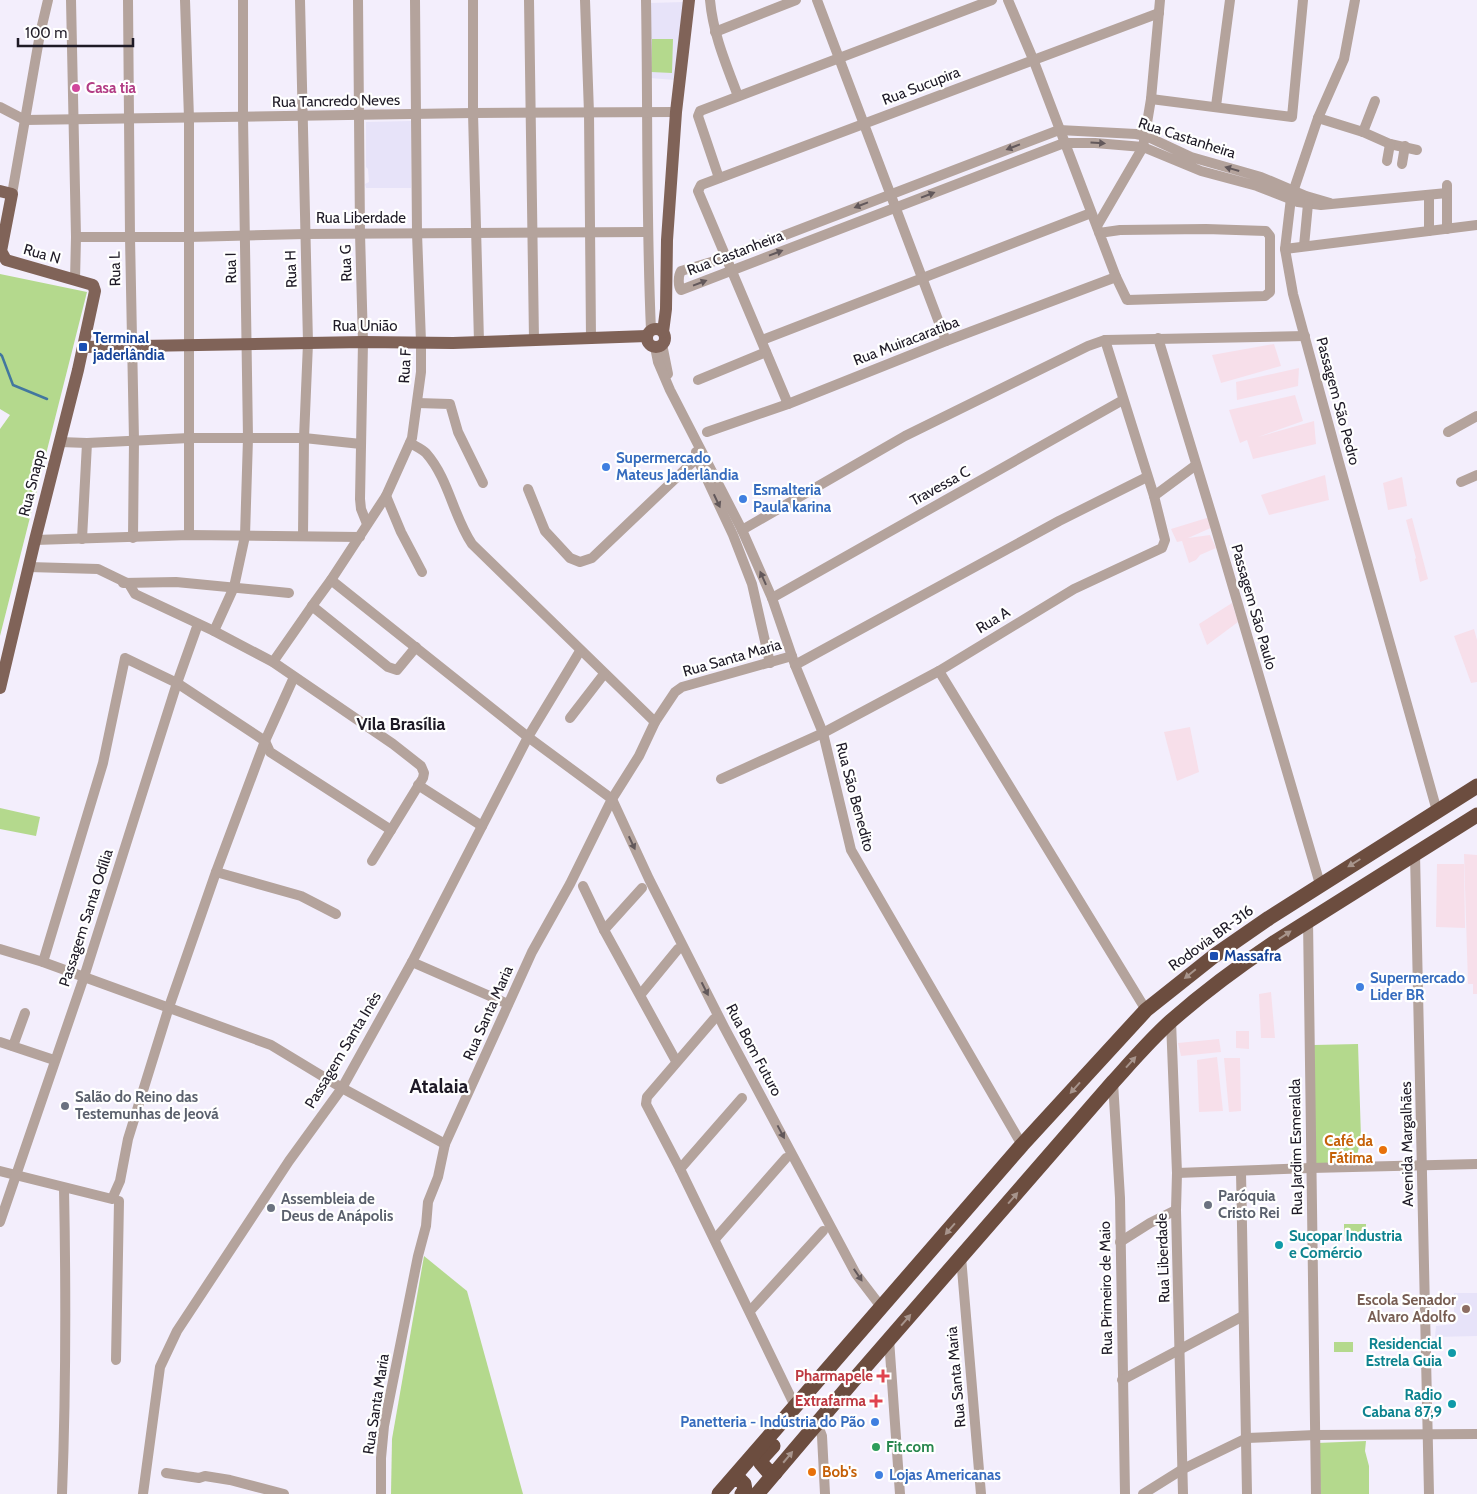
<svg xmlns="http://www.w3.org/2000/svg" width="1477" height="1494" viewBox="0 0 1477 1494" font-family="Cabin,sans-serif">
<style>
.industrial{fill:#f7dfea}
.education{fill:#e7e3f9}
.green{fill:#b4d98d}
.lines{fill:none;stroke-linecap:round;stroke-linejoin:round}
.stream{stroke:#42779f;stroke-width:2.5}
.minor{stroke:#b4a39c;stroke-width:10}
.major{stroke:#806358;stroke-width:12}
.highway{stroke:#6c4d3f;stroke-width:15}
.oneway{fill:#62585b}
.oneway2{fill:#a7948c}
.hotel-dot{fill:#d1479c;stroke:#fff;stroke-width:2}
.transit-dot{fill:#1a4fb4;stroke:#fff;stroke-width:2}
.shop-dot{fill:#3f7fe0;stroke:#fff;stroke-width:2}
.worship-dot{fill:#6b7280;stroke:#fff;stroke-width:2}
.food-dot{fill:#e8710a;stroke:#fff;stroke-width:2}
.culture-dot{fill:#0f9aa8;stroke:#fff;stroke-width:2}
.education-dot{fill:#8d6e63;stroke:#fff;stroke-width:2}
.health-dot{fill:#e0444e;stroke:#fff;stroke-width:2}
.leisure-dot{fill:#2e9e5b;stroke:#fff;stroke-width:2}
.labels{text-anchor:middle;stroke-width:4.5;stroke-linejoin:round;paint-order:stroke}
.street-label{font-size:15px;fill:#1e1a26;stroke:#fff}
.hotel-label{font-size:15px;font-weight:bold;fill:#b23c85;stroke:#fff;text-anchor:start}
.transit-label{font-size:15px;font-weight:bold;fill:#164399;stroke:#fff;text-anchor:start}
.shop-label{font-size:15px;font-weight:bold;fill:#366cbe;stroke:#fff;text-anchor:start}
.worship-label{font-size:15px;font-weight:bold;fill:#5b616d;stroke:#fff;text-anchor:start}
.food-label{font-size:15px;font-weight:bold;fill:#c56008;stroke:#fff;text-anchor:end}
.culture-label{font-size:15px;font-weight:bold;fill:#0d838f;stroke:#fff;text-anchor:end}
.education-label{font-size:15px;font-weight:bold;fill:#785e54;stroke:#fff;text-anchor:end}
.health-label{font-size:15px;font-weight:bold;fill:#be3a42;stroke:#fff;text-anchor:end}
.leisure-label{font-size:15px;font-weight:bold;fill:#27864d;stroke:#fff;text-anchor:start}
.quarter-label{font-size:18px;font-weight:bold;fill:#1e1a26;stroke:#fff}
.district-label{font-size:20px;font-weight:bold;fill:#1e1a26;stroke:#fff}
</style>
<rect width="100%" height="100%" fill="#f3eefc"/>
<g class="industrial">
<polygon points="1274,344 1281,366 1221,383 1212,355"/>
<polygon points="1299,368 1298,386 1237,400 1236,382"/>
<polygon points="1295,395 1303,421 1258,437 1314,421 1316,444 1253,459 1247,440 1240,443 1229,410"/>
<polygon points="1325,475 1329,500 1269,515 1261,495"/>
<polygon points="1402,477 1407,506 1388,510 1383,483"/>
<polygon points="1210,517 1213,527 1188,538 1210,535 1216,548 1200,555 1196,560 1189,563 1182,541 1177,542 1171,529"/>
<polygon points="1412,518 1428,579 1420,582 1415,559 1416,558 1406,520"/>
<polygon points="1232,603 1238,622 1207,645 1199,624"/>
<polygon points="1474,629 1477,640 1477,682 1471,683 1454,636"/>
<polygon points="1190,727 1199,772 1177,781 1164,732"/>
<polygon points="1464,854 1477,855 1477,994 1473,994 1473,984 1468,984"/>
<polygon points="1437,864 1464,864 1465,928 1436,927"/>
<polygon points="1271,992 1275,1038 1261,1038 1259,994"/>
<polygon points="1236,1031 1249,1031 1249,1049 1236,1048"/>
<polygon points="1219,1039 1221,1052 1181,1056 1178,1043"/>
<polygon points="1217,1057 1223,1111 1199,1112 1197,1060"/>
<polygon points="1224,1058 1240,1058 1241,1111 1229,1112"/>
</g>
<g class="education">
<polygon points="684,2 675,80 650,78 650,3"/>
<polygon points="411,121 411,188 366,188 365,184 369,182 368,169 366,167 366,122"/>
<polygon points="1454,1293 1477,1293 1477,1336 1435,1337 1436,1326 1454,1324"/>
</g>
<g class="green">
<polygon points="652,39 673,39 672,73 651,72"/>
<polygon points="0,274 87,292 0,636 0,429 10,415 0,409"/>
<polygon points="0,808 40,817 36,836 0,829"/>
<polygon points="1358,1044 1361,1138 1355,1164 1315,1165 1314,1045"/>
<rect x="1344" y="1224" width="22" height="12"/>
<polygon points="424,1256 467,1291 523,1494 391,1494 392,1439"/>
<rect x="1334" y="1342" width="19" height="10"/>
<polygon points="1366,1441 1365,1451 1369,1466 1369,1494 1321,1494 1317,1443"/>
</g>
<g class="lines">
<polyline class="stream" points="0,354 2,356 13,385 47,399"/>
<g class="minor">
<polyline points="71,0 76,237 75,280"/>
<polyline points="128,0 130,237 134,440 133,538"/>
<polyline points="185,0 189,118 189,535"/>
<polyline points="300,0 308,343 304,438 303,536"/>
<polyline points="358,0 360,233 363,342 360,499 361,509 367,524"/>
<polyline points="473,0 473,113 479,342"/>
<polyline points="529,0 534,340"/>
<polyline points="585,0 589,113 591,339"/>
<path d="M646 0C648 110 646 220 651 330"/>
<path d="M710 0C713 34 726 64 738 96"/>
<polyline points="817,0 946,341"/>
<polyline points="1008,0 1033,59 1116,277 1127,300 1265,296 1270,292 1270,236 1266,231 1206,229 1120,230 1099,233"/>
<polyline points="1355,0 1344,59 1318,118 1291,198 1285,249 1293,294 1338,459 1437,811"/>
<polyline points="715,32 796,0"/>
<polyline points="1151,99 1292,117 1303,0"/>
<polyline points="1216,106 1230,0"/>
<polyline points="0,107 25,120 473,113 676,112"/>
<polyline points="1318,118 1363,132 1390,144 1417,150"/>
<polyline points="1363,132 1375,101"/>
<polyline points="1387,161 1390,144"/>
<polyline points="1402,164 1405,146"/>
<polyline points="719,178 698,116 700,111 992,0"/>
<polyline points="1447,185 1447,229"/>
<polyline points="12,194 40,34 48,0"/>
<path d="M1330 203 1306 196 1261 177 1191 157 1146 136 1136 134 1059 130 725 258 681 271C678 276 678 286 681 290L1064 143H1095L1143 147 1201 171 1257 186 1298 202 1321 205 1447 193"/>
<polyline points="1097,226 1143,147 1151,99 1160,0"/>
<polyline points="1429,231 1429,195"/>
<polyline points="76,237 189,237 305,234 647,232"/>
<polyline points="1304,246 1308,204"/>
<polyline points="1285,249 1477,225"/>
<polyline points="1158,338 1215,526 1320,884"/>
<polyline points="762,340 1091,213"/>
<polyline points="662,344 668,374"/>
<polyline points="655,347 658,362 670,390 742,530 772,598 795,665 823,733 851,850 1022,1145"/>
<polyline points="698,380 766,352"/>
<polyline points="417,403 450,404 458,432 483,483"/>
<polyline points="788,404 698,191 701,185 1159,13"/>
<polyline points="707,432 788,404 946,341 1116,277"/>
<polyline points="1448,432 1477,416"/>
<polyline points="60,442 87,443 189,438 304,438 361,444"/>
<path d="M410 443C415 446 422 449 426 453 449 479 453 516 472 544L655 722"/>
<polyline points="696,452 697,458 733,535 752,584 770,663"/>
<polyline points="1461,482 1477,475"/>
<polyline points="528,489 545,531 570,558 580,562 592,558 697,458"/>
<polyline points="386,496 401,532 422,572"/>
<polyline points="1154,496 1196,465"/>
<polyline points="742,530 905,436 1088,346 1105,340 1305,336"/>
<polyline points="82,539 87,443"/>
<polyline points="35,540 189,535 360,537"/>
<polyline points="29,567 98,569 129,584 135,594 214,631 273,662 393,744 421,766 424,773 423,778 372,861"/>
<polyline points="331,580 528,737 612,799 649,879 724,1027 856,1274 882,1308"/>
<polyline points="123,583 176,582 289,593"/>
<polyline points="772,598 1123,400"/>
<polyline points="312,606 388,667 397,670 416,647"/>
<polyline points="214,631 234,587 245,536 248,438 243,117 243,0"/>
<polyline points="273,662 312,606 331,580 386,496 412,438 421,372 421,342 417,233 415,0"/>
<polyline points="795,665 1059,521 1147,477"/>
<polyline points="939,671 1146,1010"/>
<polyline points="570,718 604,674"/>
<polyline points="721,779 823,733 939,671 1074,589 1162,548 1165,540 1154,496 1105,340"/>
<polyline points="418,785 482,826"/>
<polyline points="1415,854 1429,1494"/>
<polyline points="216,872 301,896 336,914"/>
<polyline points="583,886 604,930 676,1061"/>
<polyline points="1308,920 1316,1494"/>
<polyline points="604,930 642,888"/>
<polyline points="0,949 43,962 271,1045 342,1088 445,1144"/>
<polyline points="43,962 103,763 125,658 177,683 265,741 270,752 391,830"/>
<polyline points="412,962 508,1004"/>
<polyline points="641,994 678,949"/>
<polyline points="714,1019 647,1097 646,1104 680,1169 795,1406"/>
<polyline points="1171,1021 1177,1173 1176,1210 1183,1494"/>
<polyline points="0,1042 54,1060"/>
<polyline points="13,1046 25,1013"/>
<polyline points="1113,1082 1120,1198 1125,1494"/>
<polyline points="680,1169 742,1098"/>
<polyline points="0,1171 112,1199 120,1181 128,1139 169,1007 216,872 265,741 294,677"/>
<polyline points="1241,1172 1247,1494"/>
<polyline points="1177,1173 1311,1168 1477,1164"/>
<polyline points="0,1222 84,977 177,683 198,624"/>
<polyline points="715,1239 786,1158"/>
<polyline points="1120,1242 1150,1223 1176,1210"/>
<polyline points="961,1257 981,1494"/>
<polyline points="750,1311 823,1231"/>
<polyline points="889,1339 900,1494"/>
<polyline points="116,1360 119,1201"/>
<polyline points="1122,1380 1243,1316"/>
<polyline points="817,1423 822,1436 825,1494"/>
<polyline points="166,1473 199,1478 205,1476 230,1480 284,1494"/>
<path d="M62 1494C66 1392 66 1290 64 1188"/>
<polyline points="143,1494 160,1367 177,1331 289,1161 342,1088 412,962 528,737 580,651"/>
<polyline points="381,1494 381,1458 384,1426 418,1256 426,1226 428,1202 438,1177 445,1144 532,952 570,884 612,799 639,756 655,722 675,692 682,687 792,656"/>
<polyline points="1143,1494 1183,1469 1247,1438 1315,1435 1477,1434"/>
</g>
<g class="major">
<polyline points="0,191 12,194 1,251 6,260 93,285 95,291 78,370 35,540 0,688"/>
<circle cx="656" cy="338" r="9"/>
<polyline points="663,332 666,309 667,240 676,112 689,0"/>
<polyline points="83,347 363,342 453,343 647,336"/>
</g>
<g class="highway">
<polyline points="773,1446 762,1458 761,1463 767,1470 775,1473"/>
<polyline points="733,1479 740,1480 744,1484 745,1490 742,1494"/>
<polyline points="719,1494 1022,1145 1146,1010 1214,956 1269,918 1477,786"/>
<path d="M757 1494 859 1374 1113 1082C1132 1061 1150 1040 1171 1021 1204 992 1239 966 1275 942L1477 815"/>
</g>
</g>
<defs><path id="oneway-solid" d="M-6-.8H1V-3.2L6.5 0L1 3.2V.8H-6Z" transform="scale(1.25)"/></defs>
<g class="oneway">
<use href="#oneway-solid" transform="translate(1098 143) rotate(4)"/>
<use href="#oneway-solid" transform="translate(1013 147) rotate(159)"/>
<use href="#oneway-solid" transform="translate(1232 169) rotate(-164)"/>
<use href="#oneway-solid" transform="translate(928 195) rotate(-21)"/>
<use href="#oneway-solid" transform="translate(861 205) rotate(159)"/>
<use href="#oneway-solid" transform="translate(776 253) rotate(-21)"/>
<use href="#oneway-solid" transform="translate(700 283) rotate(-21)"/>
<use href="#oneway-solid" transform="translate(717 501) rotate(65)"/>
<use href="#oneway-solid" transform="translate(763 578) rotate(-114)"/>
<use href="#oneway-solid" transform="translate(632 843) rotate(65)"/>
<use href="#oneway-solid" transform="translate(705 989) rotate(63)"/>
<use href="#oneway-solid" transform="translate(781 1132) rotate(62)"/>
<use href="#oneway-solid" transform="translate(858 1275) rotate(56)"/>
</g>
<g class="oneway2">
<use href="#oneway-solid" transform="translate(1354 863) rotate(148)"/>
<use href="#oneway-solid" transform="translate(1285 935) rotate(-34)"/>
<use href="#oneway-solid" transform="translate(1190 974) rotate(141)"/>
<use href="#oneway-solid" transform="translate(1131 1062) rotate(-48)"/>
<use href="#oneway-solid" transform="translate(1075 1088) rotate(132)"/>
<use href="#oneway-solid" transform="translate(1013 1198) rotate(-49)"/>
<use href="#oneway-solid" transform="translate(950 1229) rotate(131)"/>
<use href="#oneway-solid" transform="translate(906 1320) rotate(-49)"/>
<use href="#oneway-solid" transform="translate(788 1457) rotate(-50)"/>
</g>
<circle class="hotel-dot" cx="76" cy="88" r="5"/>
<g class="transit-dot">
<rect x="78" y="342" width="10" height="10" rx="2.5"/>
<rect x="1209" y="951" width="10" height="10" rx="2.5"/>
</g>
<g class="shop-dot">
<circle cx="606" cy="467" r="5"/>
<circle cx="743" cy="499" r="5"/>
<circle cx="1360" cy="987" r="5"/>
<circle cx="875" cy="1422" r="5"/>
<circle cx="879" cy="1475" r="5"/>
</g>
<g class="worship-dot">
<circle cx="65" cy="1106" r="5"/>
<circle cx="1208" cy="1205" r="5"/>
<circle cx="271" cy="1208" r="5"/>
</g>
<g class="food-dot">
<circle cx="1383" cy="1150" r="5"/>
<circle cx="812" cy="1472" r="5"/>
</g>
<g class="culture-dot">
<circle cx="1279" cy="1245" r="5"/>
<circle cx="1452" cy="1353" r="5"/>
<circle cx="1452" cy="1404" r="5"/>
</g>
<circle class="education-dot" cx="1466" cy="1309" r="5"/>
<g class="health-dot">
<path d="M880.5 1368.5h5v5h5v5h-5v5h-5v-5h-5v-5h5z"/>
<path d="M873.5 1393.5h5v5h5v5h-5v5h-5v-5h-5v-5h5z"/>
</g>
<circle class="leisure-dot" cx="876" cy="1447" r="5"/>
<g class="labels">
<g class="street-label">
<text transform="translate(921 86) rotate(-21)" y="5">Rua Sucupira</text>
<text transform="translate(336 101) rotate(-1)" y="5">Rua Tancredo Neves</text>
<text transform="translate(1187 138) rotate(18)" y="5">Rua Castanheira</text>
<text x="361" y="223">Rua Liberdade</text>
<text transform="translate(735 253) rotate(-21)" y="5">Rua Castanheira</text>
<text transform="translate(42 254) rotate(16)" y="5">Rua N</text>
<text transform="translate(346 263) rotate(-92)" y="5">Rua G</text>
<text transform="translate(231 268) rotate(-91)" y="5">Rua I</text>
<text transform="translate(115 269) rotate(-91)" y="5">Rua L</text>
<text transform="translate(291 269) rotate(-92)" y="5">Rua H</text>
<text x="365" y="331">Rua União</text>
<text transform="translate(906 341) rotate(-21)" y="5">Rua Muiracaratiba</text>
<text transform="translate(405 366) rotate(-87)" y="5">Rua F</text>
<text transform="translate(1338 401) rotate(75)" y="5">Passagem São Pedro</text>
<text transform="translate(32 483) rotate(-76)" y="5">Rua Snapp</text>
<text transform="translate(940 486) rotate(-29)" y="5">Travessa C</text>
<text transform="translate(1254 607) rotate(74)" y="5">Passagem São Paulo</text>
<text transform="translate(993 620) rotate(-31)" y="5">Rua A</text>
<text transform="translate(732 658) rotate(-16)" y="5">Rua Santa Maria</text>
<text transform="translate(855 797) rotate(75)" y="5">Rua São Benedito</text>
<text transform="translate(86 918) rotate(-72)" y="5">Passagem Santa Odília</text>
<text transform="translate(1211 938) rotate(-36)" y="5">Rodovia BR-316</text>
<text transform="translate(488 1013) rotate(-66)" y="5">Rua Santa Maria</text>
<text transform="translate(343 1050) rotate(-59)" y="5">Passagem Santa Inês</text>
<text transform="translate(754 1050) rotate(62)" y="5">Rua Bom Futuro</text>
<text transform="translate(1407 1144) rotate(-91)" y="5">Avenida Margalhães</text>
<text transform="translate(1296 1147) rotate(-91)" y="5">Rua Jardim Esmeralda</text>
<text transform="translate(1163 1258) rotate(-92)" y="5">Rua Liberdade</text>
<text transform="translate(1106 1288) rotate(-91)" y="5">Rua Primeiro de Maio</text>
<text transform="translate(956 1377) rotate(-95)" y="5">Rua Santa Maria</text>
<text transform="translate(376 1404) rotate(-81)" y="5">Rua Santa Maria</text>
</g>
<g class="hotel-label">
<text x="86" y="93">Casa tia</text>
</g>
<g class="transit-label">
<text x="93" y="343">Terminal<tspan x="93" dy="17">jaderlândia</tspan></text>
<text x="1224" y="961">Massafra</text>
</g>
<g class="shop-label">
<text x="616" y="463">Supermercado<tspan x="616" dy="17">Mateus Jaderlândia</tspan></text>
<text x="753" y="495">Esmalteria<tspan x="753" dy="17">Paula karina</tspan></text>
<text x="1370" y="983">Supermercado<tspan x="1370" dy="17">Lider BR</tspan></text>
<text x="865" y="1427" text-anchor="end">Panetteria - Indústria do Pão</text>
<text x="889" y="1480">Lojas Americanas</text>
</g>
<g class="worship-label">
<text x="75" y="1102">Salão do Reino das<tspan x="75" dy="17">Testemunhas de Jeová</tspan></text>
<text x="1218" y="1201">Paróquia<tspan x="1218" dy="17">Cristo Rei</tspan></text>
<text x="281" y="1204">Assembleia de<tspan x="281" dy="17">Deus de Anápolis</tspan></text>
</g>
<g class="food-label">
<text x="1373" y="1146">Café da<tspan x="1373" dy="17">Fátima</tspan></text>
<text x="822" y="1477" text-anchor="start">Bob's</text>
</g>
<g class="culture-label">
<text x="1289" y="1241" text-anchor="start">Sucopar Industria<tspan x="1289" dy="17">e Comércio</tspan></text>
<text x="1442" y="1349">Residencial<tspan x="1442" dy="17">Estrela Guia</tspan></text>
<text x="1442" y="1400">Radio<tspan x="1442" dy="17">Cabana 87,9</tspan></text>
</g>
<g class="education-label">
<text x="1456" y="1305">Escola Senador<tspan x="1456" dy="17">Alvaro Adolfo</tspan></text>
</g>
<g class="health-label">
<text x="873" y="1381">Pharmapele</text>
<text x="866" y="1406">Extrafarma</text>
</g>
<g class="leisure-label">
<text x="886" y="1452">Fit.com</text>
</g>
<g class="quarter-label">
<text x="401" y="730">Vila Brasília</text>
</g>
<g class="district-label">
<text x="439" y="1093">Atalaia</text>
</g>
</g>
<path d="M18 38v8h115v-8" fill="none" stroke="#1e1a26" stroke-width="2.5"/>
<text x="25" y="38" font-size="15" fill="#1e1a26" stroke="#ffffff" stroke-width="4" paint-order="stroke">100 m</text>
</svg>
